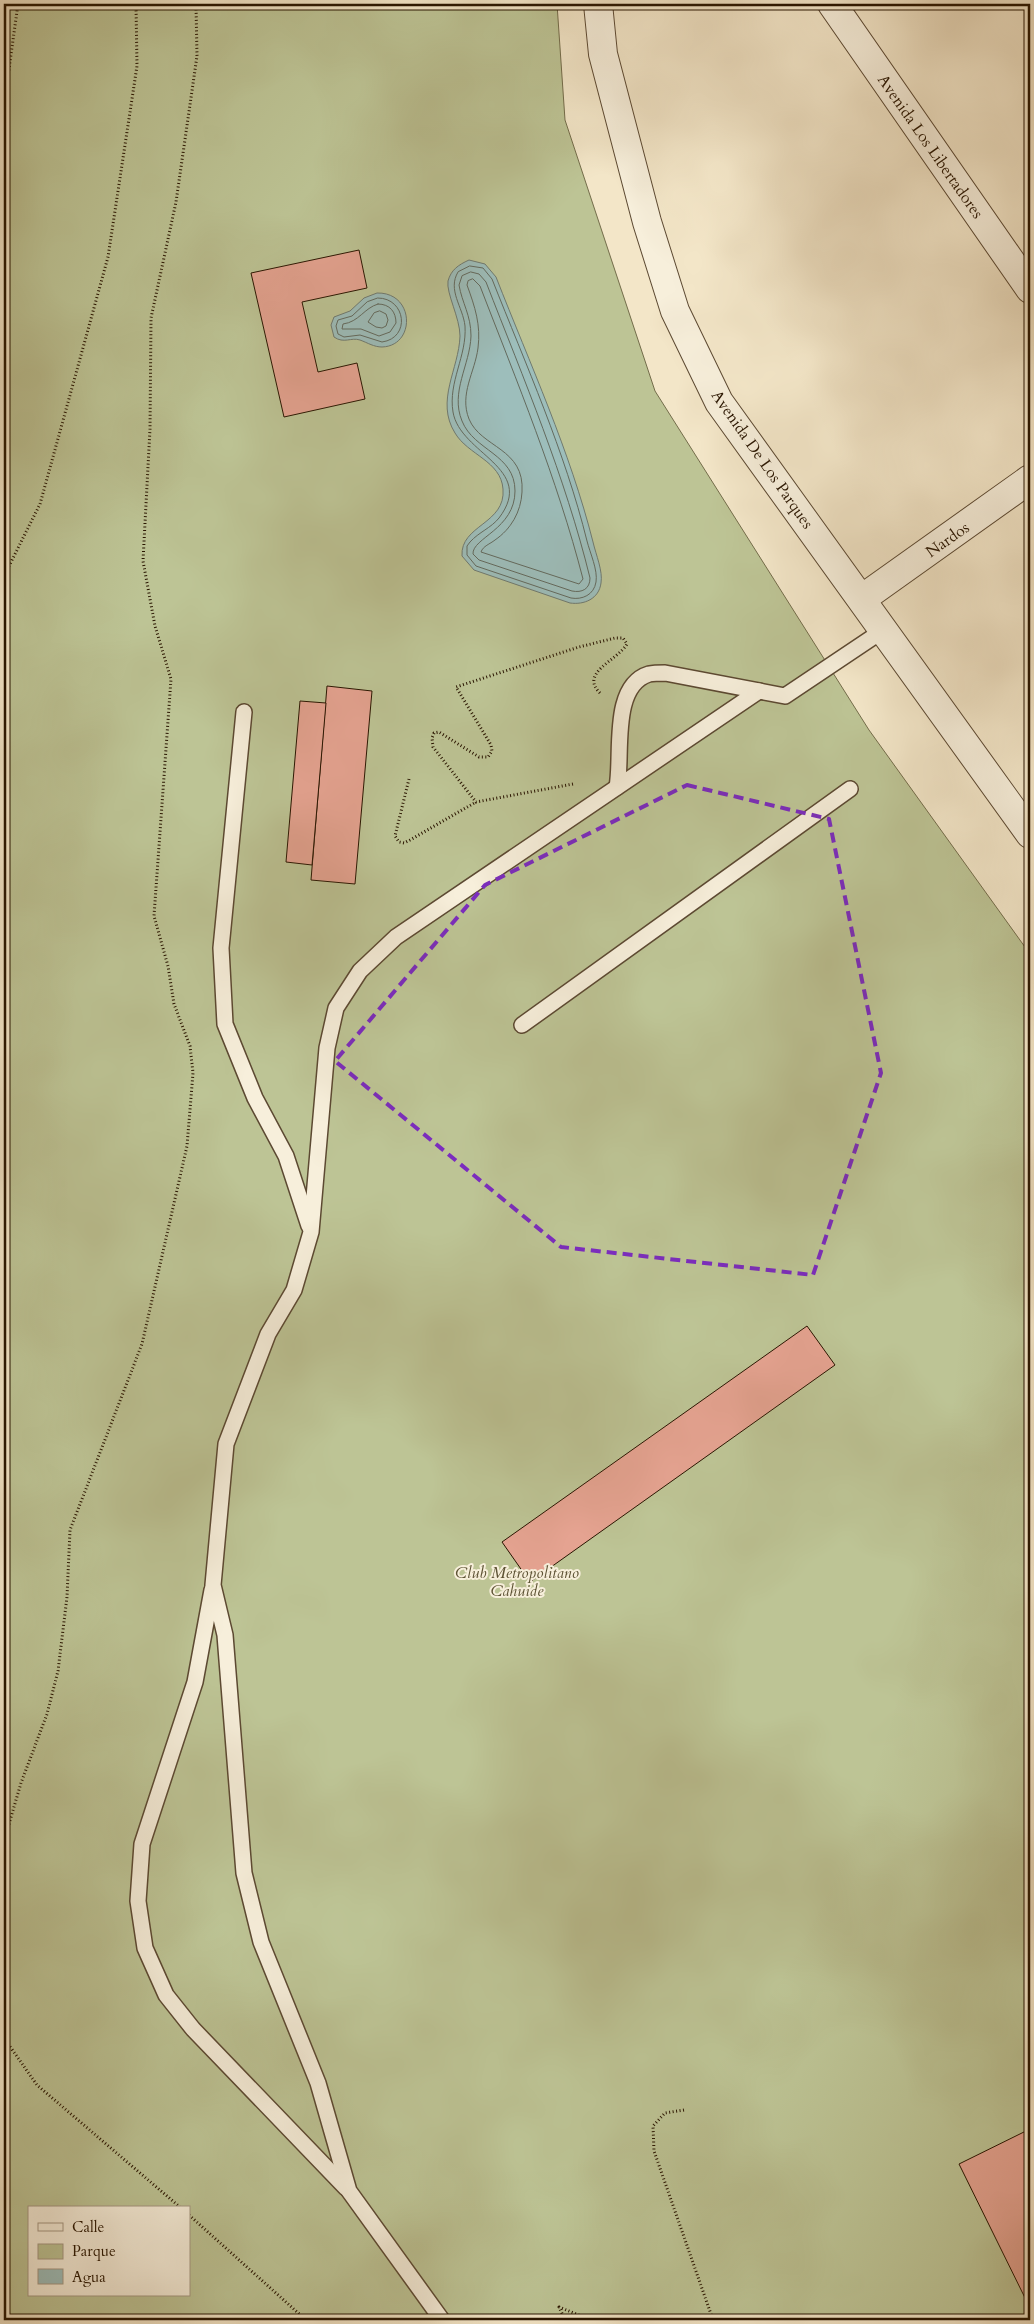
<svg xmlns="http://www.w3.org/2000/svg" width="1034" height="2324" viewBox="0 0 1034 2324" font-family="Cardo,serif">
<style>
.green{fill:#bdc495;stroke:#736c4a;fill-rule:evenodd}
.water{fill:#9dbebb;stroke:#6f7a70}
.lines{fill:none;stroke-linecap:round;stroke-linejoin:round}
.shore{stroke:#636a5e;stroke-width:1}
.building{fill:#e5a391;stroke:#291500}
.lane-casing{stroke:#5c4932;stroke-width:18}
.street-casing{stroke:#5c4932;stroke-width:30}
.path{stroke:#291500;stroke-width:3;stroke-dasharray:1 2.5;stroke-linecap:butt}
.lane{stroke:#f7efdb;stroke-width:15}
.street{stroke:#f7efdb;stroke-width:28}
.marked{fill:none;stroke:#7b2cbf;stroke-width:4;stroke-dasharray:10 6;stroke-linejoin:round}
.labels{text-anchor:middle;stroke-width:4;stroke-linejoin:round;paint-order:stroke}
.street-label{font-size:16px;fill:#291500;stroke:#f7efdb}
.park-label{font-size:16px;font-style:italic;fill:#5d5234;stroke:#f7efdb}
</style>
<rect width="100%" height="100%" fill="#f3e6c8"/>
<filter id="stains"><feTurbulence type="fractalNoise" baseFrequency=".004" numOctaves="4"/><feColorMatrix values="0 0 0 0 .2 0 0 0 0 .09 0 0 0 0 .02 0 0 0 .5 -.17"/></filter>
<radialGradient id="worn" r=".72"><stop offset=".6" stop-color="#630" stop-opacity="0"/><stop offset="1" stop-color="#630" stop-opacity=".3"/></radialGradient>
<path class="green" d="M4 4H557L565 120 655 391 869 730 1030 954V2320H4ZM29 2208H189V2295H29Z"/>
<g class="water">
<path d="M469 260 485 264 496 277C530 364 570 451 593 542 596 555 603 571 601 583 599 599 584 605 570 603L474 570 462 556C460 525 506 524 503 489 501 461 468 455 455 433 435 401 459 369 460 336 460 318 446 293 448 281 451 270 458 265 469 260Z"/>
<path d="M377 293C415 292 416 346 382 347 374 347 368 343 360 340 351 337 344 344 334 337L331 325 334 317 350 311 364 298Z"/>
</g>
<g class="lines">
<g class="shore">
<path d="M470 266 483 268 492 279C526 365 565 452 587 541 590 553 598 570 596 582 594 595 582 600 571 598L476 566 467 555V546L470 542C479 532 491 528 499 518 537 468 460 454 453 412 448 382 467 356 465 326 463 307 447 290 458 272Z"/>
<path d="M471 272 479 274 486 282C524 380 565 476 590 578 590 589 582 593 572 591L479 560 473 554C472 538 515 529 515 491 515 454 474 451 462 421 450 392 470 365 471 336 471 315 462 303 459 285L462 276Z"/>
<path d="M473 279 480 286C517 382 557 478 583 579L579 584 481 552C483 546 490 544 495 540 511 529 521 512 522 492 525 448 481 448 469 419 459 394 475 372 478 348 481 325 475 307 467 285L468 281Z"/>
<path d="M378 298C406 298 411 338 382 342L360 335 344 337 338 334 336 326 338 320 352 316 367 302Z"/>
<path d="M378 304C390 304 396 312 396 323L390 332 379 336 361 329H342L343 324C359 322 364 308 378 304Z"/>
<polygon points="380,311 386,314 388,320 386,326 382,328 376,327 368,322 374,313"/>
</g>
</g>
<g class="building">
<polygon points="359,250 367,288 302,302 318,372 357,363 365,399 284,417 251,273"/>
<polygon points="327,686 372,691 355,884 311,880"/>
<polygon points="300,701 326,703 312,865 286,862"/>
<polygon points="807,1326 835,1365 530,1582 502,1542"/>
<polygon points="1030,2129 1030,2308 959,2164"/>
</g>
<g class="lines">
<g class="lane-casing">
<g id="lane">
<polyline points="244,712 221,948 225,1024 255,1098 286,1156 309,1226"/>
<path d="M617 787C623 756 610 686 649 674 654 673 660 673 665 673L785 696 885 629"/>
<polyline points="522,1025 850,789"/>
<polyline points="212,1590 195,1682 142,1844 138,1901 145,1948 166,1995 193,2029 346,2188"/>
<polyline points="442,2320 349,2191 318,2083 261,1942 244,1873 225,1635 213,1585 226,1444 268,1334 294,1290 311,1232 327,1048 336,1008 360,971 396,937 759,691"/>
</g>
</g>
<g class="street-casing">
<g id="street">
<polyline points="598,4 603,54 647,222 675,311 719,402 1030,834"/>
<polyline points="832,4 1030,289"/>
<polyline points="863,598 1030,479"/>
</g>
</g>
<g class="path">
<polyline points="4,105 18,4"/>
<polyline points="4,576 40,504 108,257 137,66 136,4"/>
<polyline points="409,779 395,836 399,842 404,843 410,840 476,802"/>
<path d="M573 784 476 802 433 747 432 738 434 733 439 732 479 757H488L492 751 491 745 456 687 579 647 615 638H623L627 644C617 661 578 673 601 694"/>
<polyline points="4,1841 21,1783 47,1714 58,1671 67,1597 70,1530 142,1344 187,1146 193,1073 190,1046 174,1004 168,966 154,916 171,679 155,626 143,561 150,429 151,318 176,202 197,56 196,4"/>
<polyline points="4,2038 37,2085 181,2208"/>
<polyline points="684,2110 665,2113 653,2126 654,2151 713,2320"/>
<polyline points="189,2215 306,2320"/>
<polyline points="565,2320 559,2307 591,2320"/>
</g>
<use href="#lane" class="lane"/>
<use href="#street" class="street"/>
</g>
<path class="marked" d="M687 785 829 819 881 1073 813 1275 561 1247 335 1061 485 885Z"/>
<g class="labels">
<g class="street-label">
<text transform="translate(931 146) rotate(55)" y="6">Avenida Los Libertadores</text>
<text transform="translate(763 459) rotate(55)" y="6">Avenida De Los Parques</text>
<text transform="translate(947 539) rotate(-35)" y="6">Nardos</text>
</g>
<g class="park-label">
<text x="517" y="1578">Club Metropolitano<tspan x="517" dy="18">Cahuide</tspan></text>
</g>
</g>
<rect width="1034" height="2324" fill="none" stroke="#f3e6c8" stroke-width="20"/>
<rect x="5" y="5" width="1024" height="2314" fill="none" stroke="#291500" stroke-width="2.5"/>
<rect x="10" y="10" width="1014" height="2304" fill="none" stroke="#291500"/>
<rect x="28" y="2206" width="162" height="90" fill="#f7efdb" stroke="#a59883"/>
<rect x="38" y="2223" width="25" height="8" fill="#f7efdb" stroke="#a59883"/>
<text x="72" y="2232" font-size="15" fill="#291500">Calle</text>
<rect x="38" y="2244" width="25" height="15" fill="#bdc495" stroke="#a59883"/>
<text x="72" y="2256" font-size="15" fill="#291500">Parque</text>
<rect x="38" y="2269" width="25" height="15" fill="#9dbebb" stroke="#a59883"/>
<text x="72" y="2282" font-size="15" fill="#291500">Agua</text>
<rect width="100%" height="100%" filter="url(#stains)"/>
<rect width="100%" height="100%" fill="url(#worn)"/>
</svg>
